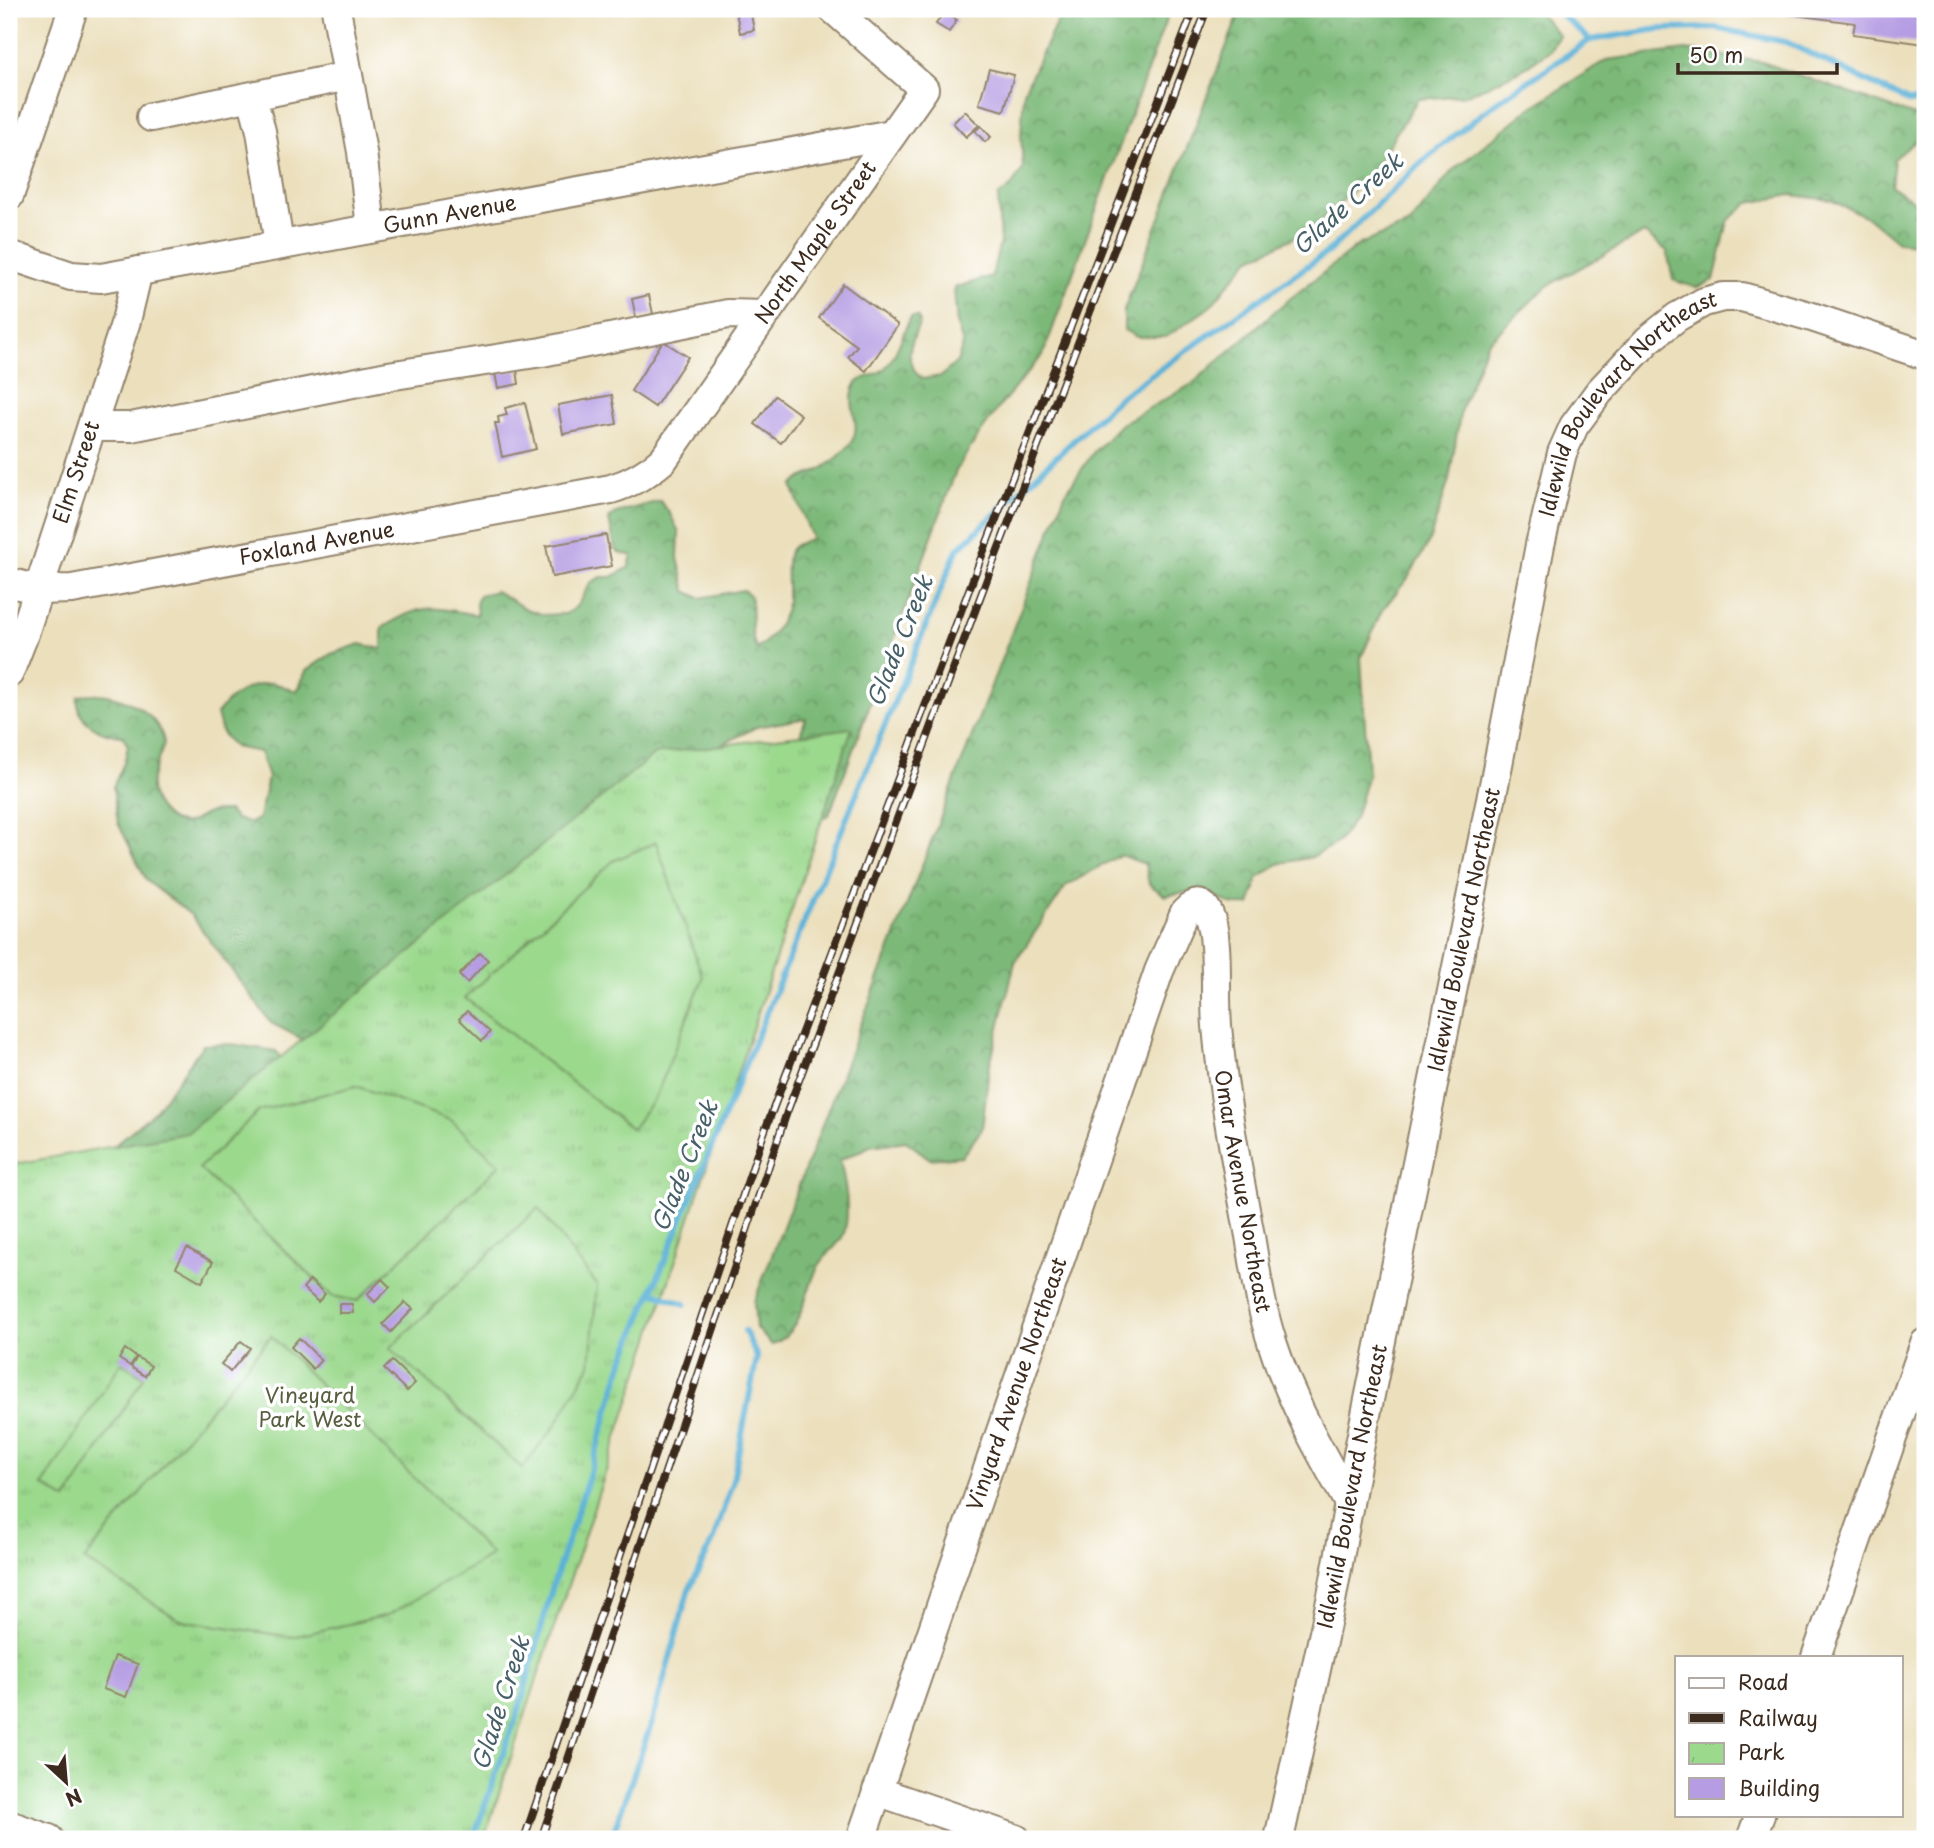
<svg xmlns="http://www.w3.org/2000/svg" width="1934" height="1848" viewBox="0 0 1934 1848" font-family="'Playpen Sans',sans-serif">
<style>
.forest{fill:url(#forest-crowns);stroke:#5c724b;stroke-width:2}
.park{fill:url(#park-tufts);stroke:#6b8256;stroke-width:2}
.garden{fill:#9bd98d;stroke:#6b8256;stroke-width:2}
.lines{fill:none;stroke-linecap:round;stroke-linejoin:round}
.stream{stroke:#5ab1d7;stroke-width:6}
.building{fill:#b59ce3}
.minor-casing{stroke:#93846d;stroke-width:32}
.minor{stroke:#fff;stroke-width:28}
.rail-casing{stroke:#3b2a1e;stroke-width:8}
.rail{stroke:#fff;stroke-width:5;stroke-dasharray:16;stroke-linecap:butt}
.labels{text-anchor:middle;stroke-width:7;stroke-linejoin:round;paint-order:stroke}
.street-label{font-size:21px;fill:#3b2a1e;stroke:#fff}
.park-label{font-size:21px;fill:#585f3f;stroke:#fff}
.water-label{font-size:23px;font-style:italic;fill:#476068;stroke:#fff}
</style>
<defs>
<pattern id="forest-crowns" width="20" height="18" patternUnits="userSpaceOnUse" patternTransform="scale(1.75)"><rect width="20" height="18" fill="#7cb978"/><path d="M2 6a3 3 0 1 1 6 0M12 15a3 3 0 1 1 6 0" fill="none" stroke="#679762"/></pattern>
<pattern id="park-tufts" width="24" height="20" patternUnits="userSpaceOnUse" patternTransform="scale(1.75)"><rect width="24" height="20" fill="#9bd98d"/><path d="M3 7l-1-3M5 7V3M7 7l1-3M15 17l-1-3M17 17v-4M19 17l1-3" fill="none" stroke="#86ba79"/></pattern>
</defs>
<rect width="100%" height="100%" fill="#fff"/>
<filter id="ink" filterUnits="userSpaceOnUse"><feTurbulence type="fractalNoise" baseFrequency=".0143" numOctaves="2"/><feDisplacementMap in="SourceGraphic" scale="14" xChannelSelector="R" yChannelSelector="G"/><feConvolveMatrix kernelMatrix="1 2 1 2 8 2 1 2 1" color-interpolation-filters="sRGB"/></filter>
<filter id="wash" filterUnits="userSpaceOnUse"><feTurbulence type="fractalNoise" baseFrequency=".00686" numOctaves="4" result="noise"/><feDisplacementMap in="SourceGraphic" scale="28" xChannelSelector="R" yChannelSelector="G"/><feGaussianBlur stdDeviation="1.57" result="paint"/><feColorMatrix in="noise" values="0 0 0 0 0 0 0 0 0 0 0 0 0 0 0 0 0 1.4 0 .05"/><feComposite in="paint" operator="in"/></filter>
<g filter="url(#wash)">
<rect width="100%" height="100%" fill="#ebdfbc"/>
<g class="forest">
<path d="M1063 9H1170L1043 355C1009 393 982 427 956 471L829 815 806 825 778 797 806 718 756 727 647 783 310 1043 271 1023 191 915 147 881 118 823 113 787 124 763 128 746 123 736C102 735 75 722 78 697 108 685 160 710 164 743 157 769 139 788 163 813 169 819 178 824 187 823 196 821 203 814 212 812 217 811 223 811 228 811L236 819 250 823 259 818 268 778 260 752 234 747 222 733 217 714C230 696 247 685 269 683 278 683 289 689 297 691L306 671 331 654 360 644 382 649V628C423 602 431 607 477 615L476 604 479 595 496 591 526 609 544 615 565 614 574 609 579 603 590 583 601 577H612L629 567 632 555 622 554 615 549 609 519 616 513 660 501 670 514 679 532 678 558 686 591 700 598 743 590 750 595C754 612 748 635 757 649 770 639 782 624 786 608 790 594 782 558 792 548 797 543 806 541 812 538L792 486C799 477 810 475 820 470 832 463 844 453 852 441 862 424 847 406 854 388 859 375 875 378 884 369 899 354 901 334 911 317H917L920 322C910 344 902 361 922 379L941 376 957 362 963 344 957 325 954 288 992 276 1000 242 998 196 1010 188 1023 169 1021 135 1024 91Z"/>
<polygon points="1241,9 1536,9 1559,35 1550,50 1518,72 1467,95 1418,99 1368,177 1312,229 1249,259 1210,307 1166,337 1137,337 1124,330 1124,310"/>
<path d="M1686 50 1762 62 1920 118 1925 117V141H1916L1894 159 1891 186 1925 208V245L1898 242 1869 218 1831 200 1791 195 1749 203 1728 221 1714 280 1696 288 1673 280 1667 251 1644 233 1547 286 1487 343 1461 409 1449 480 1429 542 1408 578 1381 612 1361 658 1368 774 1355 818 1338 842 1312 857 1278 864 1258 878 1250 905C1226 906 1231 903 1211 894 1197 888 1179 893 1165 896L1149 884 1145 864 1120 855 1066 886 1015 962 989 1068 982 1129 962 1156 930 1159 906 1141 870 1146 840 1160C845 1183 850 1207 845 1230 842 1244 823 1255 817 1269 804 1295 802 1333 772 1345L756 1328 754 1302 1065 494 1093 453 1121 424 1192 384 1282 305 1360 244 1410 224 1452 171 1529 109 1606 60Z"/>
<polygon points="229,1044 276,1051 287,1069 198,1146 101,1157 155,1111 203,1045"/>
</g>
<polygon class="park" points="852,728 484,1839 9,1839 9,1165 187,1133 655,754"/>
<g class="garden">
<polygon points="656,842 703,978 656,1096 632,1129 465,998 613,861"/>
<polygon points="356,1086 451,1120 500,1165 357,1301 332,1296 199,1168 259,1111"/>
<polygon points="538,1208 597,1285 590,1365 555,1426 522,1468 390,1348"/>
<polygon points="271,1336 492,1555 388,1615 292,1637 180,1620 84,1560"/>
<polygon points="121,1363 144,1377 66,1500 43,1485"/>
</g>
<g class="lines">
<g class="stream">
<polyline points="1555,9 1590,40"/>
<polyline points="652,1292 685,1304"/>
<polyline points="473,1839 520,1706 553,1585 588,1479 622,1364 957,550 1120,397 1329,251 1425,159 1494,104 1590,40 1659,29 1715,28 1786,42 1910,102 1925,100"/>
<polyline points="611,1839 653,1719 688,1592 713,1541 733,1480 757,1357 745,1331"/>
</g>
</g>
<g id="blocks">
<g class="building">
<polygon points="1787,9 1925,9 1925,44 1853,34 1855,23 1786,14"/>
<polygon points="750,10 754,30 740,33 736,12"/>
<polygon points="944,12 957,20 949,32 936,24"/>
<polygon points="989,69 1014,75 1004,111 979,104"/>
<polygon points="965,111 979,125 966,137 953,123"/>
<polygon points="981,126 991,137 985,142 975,131"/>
<polygon points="843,284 898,325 866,371 848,357 857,346 819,318"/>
<polygon points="649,295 653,314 636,318 632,299"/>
<polygon points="663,341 688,357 655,407 631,391"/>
<polygon points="517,370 519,384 498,388 495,373"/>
<polygon points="612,395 617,424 563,434 558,405"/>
<polygon points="775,396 801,415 781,443 755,424"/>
<polygon points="525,403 536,449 502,457 495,423 499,423 498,417 507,415 505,408"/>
<polygon points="606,535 612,566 552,577 546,546"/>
<polygon points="480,953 488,960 467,983 459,975"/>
<polygon points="467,1011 490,1032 482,1041 459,1019"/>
<polygon points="187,1248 213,1262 202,1282 176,1267"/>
<polygon points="382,1279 390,1287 375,1302 367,1294"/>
<polygon points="310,1280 325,1294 318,1302 303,1288"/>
<polygon points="405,1302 413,1309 391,1332 383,1324"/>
<polygon points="339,1304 352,1304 353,1313 339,1313"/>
<polygon points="299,1338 321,1360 313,1369 291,1347"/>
<polygon points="241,1341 250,1348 230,1372 221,1364"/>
<polygon points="125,1349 136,1357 130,1366 119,1359"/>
<polygon points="137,1357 151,1366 145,1376 131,1367"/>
<polygon points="392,1361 415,1383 407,1391 384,1369"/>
<polygon points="115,1656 138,1664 126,1697 103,1689"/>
</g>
</g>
</g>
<g filter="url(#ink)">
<use href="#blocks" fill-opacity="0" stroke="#93846d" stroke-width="2"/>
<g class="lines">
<g class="minor-casing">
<g id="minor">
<polyline points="336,9 362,152 371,227"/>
<polyline points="252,97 261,131 279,244"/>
<polyline points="151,117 348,76"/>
<polyline points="9,196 73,9"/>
<path id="s1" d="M9 255 71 276 101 278 892 134"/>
<polyline points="92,427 131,427 388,376 542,352 728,314 765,315"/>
<path id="s2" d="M9 582 38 590 72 589 611 489C631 483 647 474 663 460L924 89 833 9"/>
<path id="s3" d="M9 673 23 637 126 321 138 271"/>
<polyline points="1816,1657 1925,1343"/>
<polyline points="877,1791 1016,1839"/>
<polyline points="9,1825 49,1839"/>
<path id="s4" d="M861 1839 1159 971 1185 912C1209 887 1214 930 1215 946 1217 972 1215 999 1217 1026 1223 1096 1237 1167 1250 1236 1256 1272 1261 1310 1273 1345 1291 1401 1320 1452 1349 1503"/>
<path id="s5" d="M1279 1839 1332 1596 1359 1449 1496 775 1540 545 1562 453 1574 426 1599 392 1648 340 1677 317 1704 302 1723 297H1742L1809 316 1925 355"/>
<polyline points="1751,1839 1760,1815"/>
</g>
</g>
<use href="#minor" class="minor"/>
<g class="rail-casing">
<g id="rail">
<polyline points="524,1839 764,1133 981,558 1194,9"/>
<polyline points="541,1839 787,1112 993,563 1207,9"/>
</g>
</g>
<use href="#rail" class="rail"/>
</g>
</g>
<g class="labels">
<g class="street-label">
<text dy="7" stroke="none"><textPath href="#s1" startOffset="450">Gunn Avenue</textPath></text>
<text dy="7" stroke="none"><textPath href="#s2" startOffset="938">North Maple Street</textPath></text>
<text dy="7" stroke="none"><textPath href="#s5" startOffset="1494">Idlewild Boulevard Northeast</textPath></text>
<text dy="7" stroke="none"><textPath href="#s3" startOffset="212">Elm Street</textPath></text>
<text dy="7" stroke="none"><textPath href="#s2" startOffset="313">Foxland Avenue</textPath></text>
<text dy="7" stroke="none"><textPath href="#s5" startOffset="928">Idlewild Boulevard Northeast</textPath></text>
<text dy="7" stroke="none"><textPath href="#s4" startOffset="1293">Omar Avenue Northeast</textPath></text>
<text dy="7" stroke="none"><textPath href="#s4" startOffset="481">Vinyard Avenue Northeast</textPath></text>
<text dy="7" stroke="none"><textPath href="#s5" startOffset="360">Idlewild Boulevard Northeast</textPath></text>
</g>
<g class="park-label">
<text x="310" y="1403">Vineyard<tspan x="310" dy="24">Park West</tspan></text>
</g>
<g class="water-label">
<text transform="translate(1348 204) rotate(-42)" y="8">Glade Creek</text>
<text transform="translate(900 641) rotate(-68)" y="8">Glade Creek</text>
<text transform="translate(685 1166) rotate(-68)" y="8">Glade Creek</text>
<text transform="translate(501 1703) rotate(-72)" y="8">Glade Creek</text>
</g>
</g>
<rect width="1934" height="1848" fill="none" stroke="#fff" stroke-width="35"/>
<rect x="1675" y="1656" width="228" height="161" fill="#ffffff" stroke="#b1aaa5" stroke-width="2"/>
<rect x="1689" y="1678" width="35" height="10" fill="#ffffff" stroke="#b1aaa5" stroke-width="2"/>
<text x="1738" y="1690" font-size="21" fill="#3b2a1e">Road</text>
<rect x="1689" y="1713" width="35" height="10" fill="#3b2a1e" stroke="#b1aaa5" stroke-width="2"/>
<text x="1738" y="1726" font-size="21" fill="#3b2a1e">Railway</text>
<rect x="1689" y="1743" width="35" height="21" fill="url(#park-tufts)" stroke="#b1aaa5" stroke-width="2"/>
<text x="1738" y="1760" font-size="21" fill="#3b2a1e">Park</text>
<rect x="1689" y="1778" width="35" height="21" fill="#b59ce3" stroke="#b1aaa5" stroke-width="2"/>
<text x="1738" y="1796" font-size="21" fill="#3b2a1e">Building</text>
<g transform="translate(66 1782) rotate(154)" stroke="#ffffff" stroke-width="5" paint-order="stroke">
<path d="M0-5L12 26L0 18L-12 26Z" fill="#3b2a1e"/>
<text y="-10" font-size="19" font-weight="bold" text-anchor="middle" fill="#3b2a1e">N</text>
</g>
<path d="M1678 63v10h159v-10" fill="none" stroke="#3b2a1e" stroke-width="3.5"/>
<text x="1689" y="63" font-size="21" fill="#3b2a1e" stroke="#ffffff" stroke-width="5" paint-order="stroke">50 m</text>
</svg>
